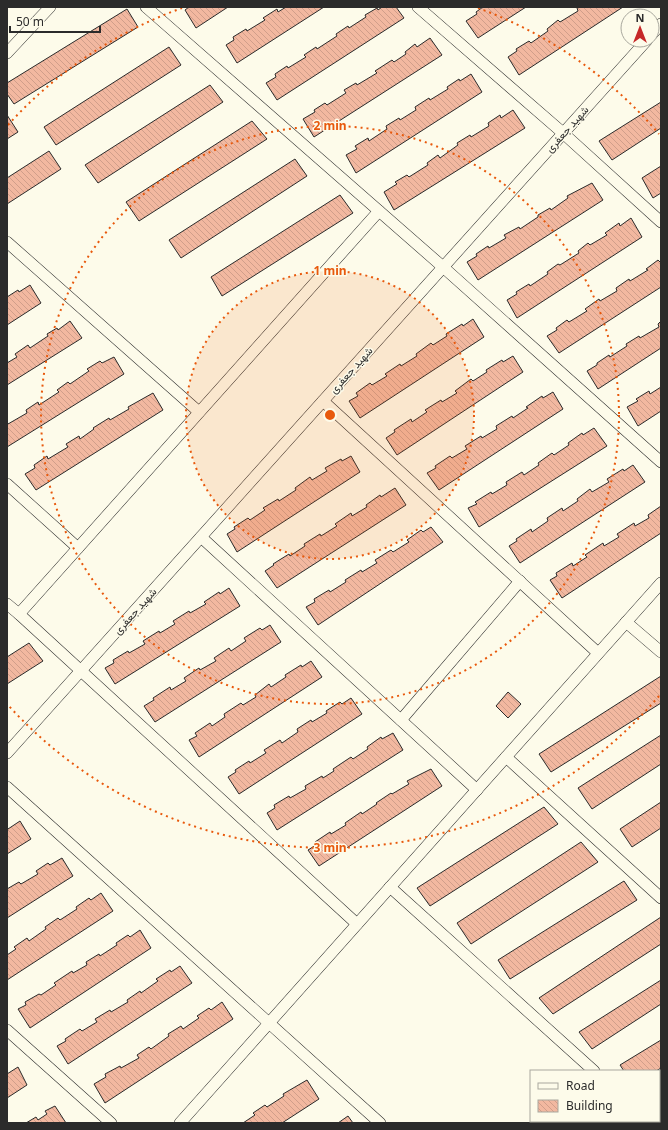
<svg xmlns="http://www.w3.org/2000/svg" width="668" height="1130" viewBox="0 0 668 1130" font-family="'Noto Sans',Vazirmatn,sans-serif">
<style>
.building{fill:url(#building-back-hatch);stroke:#2b2b2b}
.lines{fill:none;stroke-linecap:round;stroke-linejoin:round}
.street-casing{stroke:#2b2b2b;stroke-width:12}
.street{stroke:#fdfbea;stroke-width:11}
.ring{fill:none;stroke:#e8590c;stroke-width:2;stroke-dasharray:2 4}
.labels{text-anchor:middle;stroke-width:3;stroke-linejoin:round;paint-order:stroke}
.street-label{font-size:11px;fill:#2b2b2b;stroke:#fdfbea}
.centre{fill:#e8590c;stroke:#fdfbea;stroke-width:2}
.ring-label{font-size:12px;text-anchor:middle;font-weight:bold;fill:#e8590c;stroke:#fdfbea;stroke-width:3;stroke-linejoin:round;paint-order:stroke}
</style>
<defs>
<pattern id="building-back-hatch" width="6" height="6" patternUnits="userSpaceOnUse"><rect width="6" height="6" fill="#f2b8a0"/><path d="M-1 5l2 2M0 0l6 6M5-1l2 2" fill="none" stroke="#d09e8a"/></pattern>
</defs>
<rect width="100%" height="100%" fill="#fdfbea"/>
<g class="building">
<polygon points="189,7 228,7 196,28 185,10"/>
<polygon points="286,7 324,7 237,63 226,45 234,40 233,37 246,29 247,31 265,20 263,18 277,9 278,12"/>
<polygon points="382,7 396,7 404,18 277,100 266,83 276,77 275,74 287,66 288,68 306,57 304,55 316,47 317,49 337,36 336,34 348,26 349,28 366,17 365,15 377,8 378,10"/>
<polygon points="483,7 526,7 478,38 466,21 477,14 476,12"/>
<polygon points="579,7 623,7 519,75 508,57 517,51 516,49 529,41 531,43 548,31 547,29 558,20 560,22 578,11 577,8"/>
<polygon points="127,9 138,27 14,104 7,94 7,83"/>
<polygon points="430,38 442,55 314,137 303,119 315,112 314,110 325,103 327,105 346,93 344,90 356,83 357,85 377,73 375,71 392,60 394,62 406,54 405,52 415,44 417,47"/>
<polygon points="169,47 181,65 56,145 44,127"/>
<polygon points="471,74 482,92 356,173 346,155 357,149 355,146 368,138 369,141 387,129 386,126 399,118 400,120 416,110 415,107 429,98 430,100 448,89 447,87 459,79 460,81"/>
<polygon points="210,85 223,102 98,183 85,165"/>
<polygon points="661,102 661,128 612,160 599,141"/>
<polygon points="513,110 525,128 394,210 384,192 397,184 395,182 407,175 409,177 428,165 427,163 438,155 440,158 458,145 457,143 470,135 471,137 489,126 488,123 500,115 501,118"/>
<polygon points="7,115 18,132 7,139"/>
<polygon points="252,121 267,139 139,221 126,202"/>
<polygon points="49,151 61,169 7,204 7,178"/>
<polygon points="295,159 307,176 181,258 169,240"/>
<polygon points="661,166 661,193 653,198 642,178"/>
<polygon points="592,183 603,200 478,280 467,262 477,256 476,254 488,246 489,248 506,238 504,235 519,227 520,229 538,217 538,215 550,208 551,210 568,198 567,196"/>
<polygon points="340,195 353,213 222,296 211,277"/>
<polygon points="631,218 642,237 517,318 507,300 517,294 516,292 529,284 530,286 548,274 547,272 558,264 560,265 579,253 578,251 588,243 590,245 607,235 605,233 619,223 620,226"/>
<polygon points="658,260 660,262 661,261 661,287 559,353 547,336 557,330 556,328 567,320 569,322 587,311 585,309 599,299 600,301 617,291 616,288 629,279 630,281 648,270 646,269"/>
<polygon points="30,285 41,303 7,325 7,297 18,290 19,292"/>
<polygon points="473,319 484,337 360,418 349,401 358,396 356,393 370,383 372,385 387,376 385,374 400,364 401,366 417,356 416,354 431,343 433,345 447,336 446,334 462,324 463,326"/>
<polygon points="70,321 82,338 7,385 7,363 17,357 15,354 28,345 30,348 48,336 47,334 57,328 58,330"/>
<polygon points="661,321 661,348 598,389 587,371 597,365 597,363 609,355 610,357 627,346 626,344 639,336 640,338 659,327 658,324"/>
<polygon points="513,356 523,372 397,455 386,438 395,432 394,430 411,419 412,422 427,412 425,410 441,400 442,402 457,393 455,391 471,379 473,381 487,372 486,370 502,360 503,362"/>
<polygon points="114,357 124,374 7,447 7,421 8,424 27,413 26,410 38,402 39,405 59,392 57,390 68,382 70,384 89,371 87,369 100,361 102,363"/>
<polygon points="661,387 661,411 638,426 627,407 638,401 636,399 649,391 650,394"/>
<polygon points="553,392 563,409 439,490 427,473 436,468 435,466 450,456 452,458 467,449 465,446 481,436 482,438 497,429 496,426 512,416 513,418 528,408 526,407 542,396 543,398"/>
<polygon points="153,393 163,410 36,490 25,474 35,468 34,465 47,456 48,459 68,447 66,444 79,436 80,439 94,429 93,428 109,418 110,420 129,409 128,407"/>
<polygon points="594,428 607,446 479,527 468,508 477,504 475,502 491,492 492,494 507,485 506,482 522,472 524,475 539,465 538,463 552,453 554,455 569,445 568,443 582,433 583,435"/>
<polygon points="351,456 360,472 237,552 227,534 235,529 234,527 248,518 250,520 265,510 263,508 278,499 279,501 296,490 295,488 310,477 312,480 327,471 325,468 341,459 342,461"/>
<polygon points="633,465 645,482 520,563 509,546 517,541 516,539 531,529 532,532 548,521 547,518 562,508 563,511 578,501 577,499 590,489 592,492 609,482 607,479 623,469 624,471"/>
<polygon points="395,488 406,505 277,588 265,571 274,565 273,564 289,554 290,556 305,546 304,544 320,534 321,536 337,526 335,524 351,513 352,516 367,507 366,505 380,495 381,497"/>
<polygon points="661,506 661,533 562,598 550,580 557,576 556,573 572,563 573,566 587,557 585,555 603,543 604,546 619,537 617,534 634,523 635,526 649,518 648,515"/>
<polygon points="431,527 443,542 318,625 306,607 315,602 314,599 329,590 330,592 346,582 345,580 361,570 362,572 377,563 375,560 391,550 393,552 409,542 407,540 421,530 423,532"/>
<polygon points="229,588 240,606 115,684 105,668 114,663 113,660 128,651 129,653 145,644 143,641 159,631 160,633 175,624 173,621 189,611 190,613 206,604 204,602 219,592 220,594"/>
<polygon points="270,625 281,642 155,722 144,706 154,700 153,698 170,687 171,690 186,681 184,678 199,668 200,670 216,661 214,658 229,648 231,651 246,641 244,638 260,628 262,630"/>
<polygon points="29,643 43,661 7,684 7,657"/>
<polygon points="311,661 322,677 199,757 189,740 197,736 195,733 210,723 212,726 225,717 224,714 241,703 243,705 256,697 255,695 269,684 271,687 286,677 285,675 301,665 302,667"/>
<polygon points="661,676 661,703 551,772 539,754"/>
<polygon points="508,692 521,704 508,718 496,706"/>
<polygon points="351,698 362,714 239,794 228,777 236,772 235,770 249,761 250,763 266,753 264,750 280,740 282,743 298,732 297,729 311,720 312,722 327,713 326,711 340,702 342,704"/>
<polygon points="393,733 403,750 277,830 267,813 275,808 274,805 289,796 290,798 306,789 305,786 322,776 323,778 334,771 333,769 351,757 353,759 368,749 367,747 381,737 382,739"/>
<polygon points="661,735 661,764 592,809 578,788"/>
<polygon points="431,769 442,786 319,866 308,850 316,845 315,842 330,832 331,834 346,825 345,823 361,812 362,814 377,804 376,803 391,793 392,794 409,784 407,781"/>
<polygon points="661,802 661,828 632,847 620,829"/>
<polygon points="544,807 558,824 430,906 417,888"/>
<polygon points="20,821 31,839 7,854 7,827 8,829"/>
<polygon points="581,842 598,862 471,944 457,923"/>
<polygon points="62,858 73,876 7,918 7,889 19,882 21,884 38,874 36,871 48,863 50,865"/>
<polygon points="624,881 637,900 510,979 498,960"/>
<polygon points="101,893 113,911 7,980 7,955 16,949 14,947 27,938 29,941 46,929 45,927 58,918 60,920 77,909 76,907 89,898 91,900"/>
<polygon points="661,917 661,944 553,1014 539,998"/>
<polygon points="140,930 151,948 30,1028 18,1009 26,1005 25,1002 39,994 41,995 56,985 54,983 72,971 73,973 87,965 86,962 99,954 100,956 117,945 116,943 128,935 130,937"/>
<polygon points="180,966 192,983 68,1064 57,1046 66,1041 65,1039 80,1029 82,1031 97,1022 95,1019 110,1010 111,1012 128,1002 127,1000 140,991 141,993 158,981 156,979 170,970 171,972"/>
<polygon points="661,980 661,1004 592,1049 579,1032"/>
<polygon points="222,1002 233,1019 105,1103 94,1084 106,1077 105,1074 120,1066 121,1068 139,1058 137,1055 149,1047 151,1049 169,1036 168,1034 181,1026 183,1029 199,1018 197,1016 209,1008 211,1010"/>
<polygon points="661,1040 661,1068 656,1071 624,1071 620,1065"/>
<polygon points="18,1067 27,1085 7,1098 7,1074"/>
<polygon points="307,1080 319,1099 282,1123 243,1123 255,1115 253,1113 265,1105 267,1107 284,1096 283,1094"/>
<polygon points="55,1106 66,1123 26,1123 36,1117 38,1120 47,1114 45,1111"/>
<polygon points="348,1116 353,1123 338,1123"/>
</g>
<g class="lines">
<g class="street-casing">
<g id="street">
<polyline points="146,7 443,267 661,462"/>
<polyline points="418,7 563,133 661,222"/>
<polyline points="652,34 661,24"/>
<polyline points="7,53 50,7"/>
<polyline points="7,242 199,412"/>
<polyline points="323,401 598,653"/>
<polyline points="7,484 78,548"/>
<polyline points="201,537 477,790"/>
<polyline points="7,604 19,614"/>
<polyline points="626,622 661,652"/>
<polyline points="401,720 520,581"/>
<polyline points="7,753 647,40"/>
<polyline points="506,757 661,898"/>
<polyline points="7,787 380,1123"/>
<polyline points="390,887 594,1071"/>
<polyline points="357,924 19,614 379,211"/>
<polyline points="7,1030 111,1123"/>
<polyline points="650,1121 652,1123"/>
<polyline points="180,1123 661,583"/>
</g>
</g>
<use href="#street" class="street"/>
</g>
<circle cx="330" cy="415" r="144" fill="#e8590c" fill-opacity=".12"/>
<g class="ring">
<circle cx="330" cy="415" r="144"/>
<circle cx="330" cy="415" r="289"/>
<path d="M659 696A433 433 0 0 1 8 705M8 125A433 433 0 0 1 182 8M478 8A433 433 0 0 1 659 134"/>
</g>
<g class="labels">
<g class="street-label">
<text transform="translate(567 129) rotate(-48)" y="4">شهید جعفری</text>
<text transform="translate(351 370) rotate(-48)" y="4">شهید جعفری</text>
<text transform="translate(135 611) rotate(-48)" y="4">شهید جعفری</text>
</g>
</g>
<circle cx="330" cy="415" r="6" class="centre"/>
<g class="ring-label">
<text x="330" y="130">2 min</text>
<text x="330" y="275">1 min</text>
<text x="330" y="852">3 min</text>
</g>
<rect width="668" height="1130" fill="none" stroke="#2b2b2b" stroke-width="16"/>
<rect x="530" y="1070" width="130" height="52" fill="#fdfbea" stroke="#a9a89e"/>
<rect x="538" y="1083" width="20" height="6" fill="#fdfbea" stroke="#a9a89e"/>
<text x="566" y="1090" font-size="12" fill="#2b2b2b">Road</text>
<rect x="538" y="1100" width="20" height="12" fill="url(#building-back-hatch)" stroke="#a9a89e"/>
<text x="566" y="1110" font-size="12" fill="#2b2b2b">Building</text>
<g transform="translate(640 28)"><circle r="19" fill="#fdfbea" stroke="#a9a89e"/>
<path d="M0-3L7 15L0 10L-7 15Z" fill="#c62828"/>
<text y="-6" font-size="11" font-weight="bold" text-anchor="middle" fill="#2b2b2b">N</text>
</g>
<path d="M10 26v6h90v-6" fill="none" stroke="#2b2b2b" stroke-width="2"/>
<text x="16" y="26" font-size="12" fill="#2b2b2b" stroke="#fdfbea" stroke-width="3" paint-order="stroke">50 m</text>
</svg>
